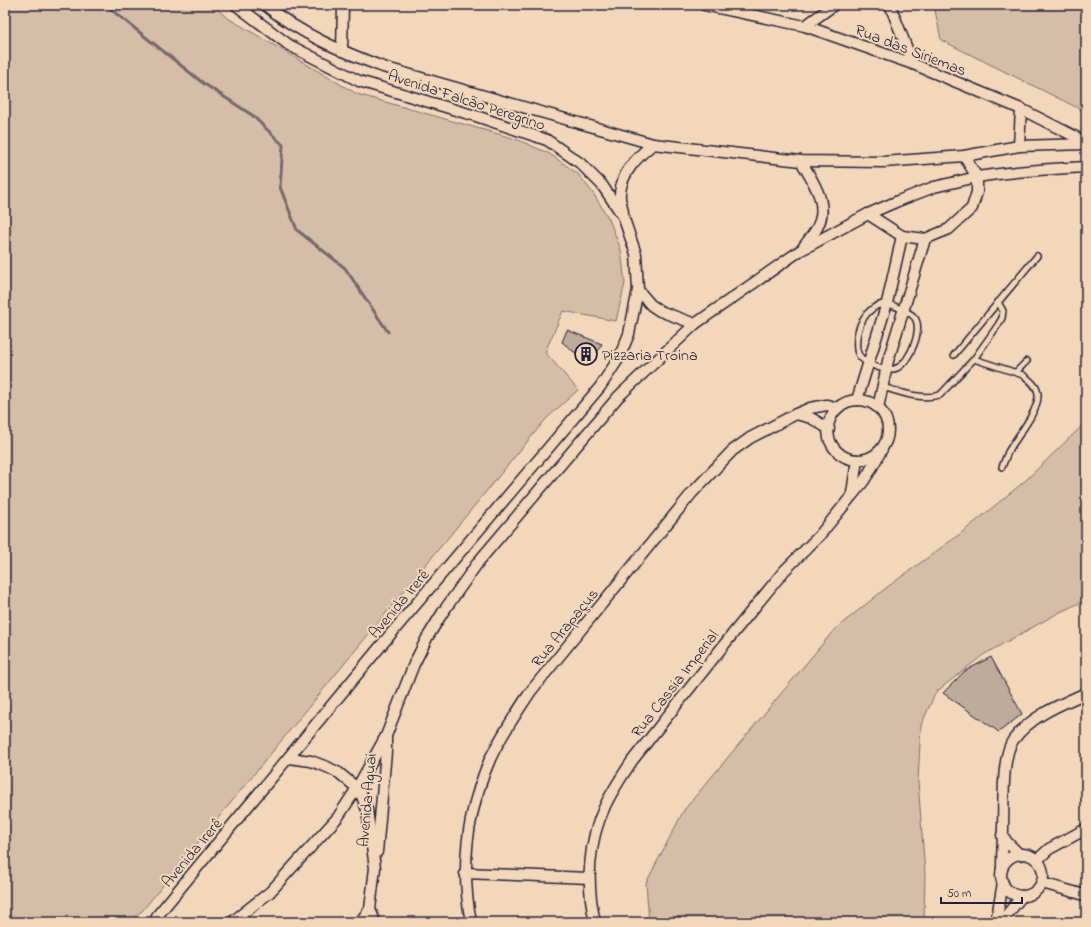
<svg xmlns="http://www.w3.org/2000/svg" width="1091" height="927" viewBox="0 0 1091 927" font-family="'Indie Flower',sans-serif">
<style>
.green{fill:#d5bda7;stroke:#7c7071}
.lines{fill:none;stroke-linecap:round;stroke-linejoin:round}
.stream{stroke:#74696d;stroke-width:3}
.building{fill:#bfaa9b;stroke:#22223b}
.lane-casing{stroke:#22223b;stroke-width:8}
.street-casing{stroke:#22223b;stroke-width:13}
.lane{stroke:#f3d7ba;stroke-width:5}
.street{stroke:#f3d7ba;stroke-width:10}
.labels{text-anchor:middle;stroke-width:4;stroke-linejoin:round;paint-order:stroke}
.street-label{font-size:16px;fill:#22223b;stroke:#f3d7ba}
.poi-label{font-size:16px;fill:#22223b;stroke:#f3d7ba;text-anchor:start}
</style>
<rect width="100%" height="100%" fill="#f3d7ba"/>
<filter id="ink" filterUnits="userSpaceOnUse"><feTurbulence type="fractalNoise" baseFrequency=".025" numOctaves="2"/><feDisplacementMap in="SourceGraphic" scale="8" xChannelSelector="R" yChannelSelector="G"/><feConvolveMatrix kernelMatrix="1 2 1 2 8 2 1 2 1" color-interpolation-filters="sRGB"/></filter>
<g filter="url(#ink)">
<g class="green">
<polygon points="5,5 213,5 226,17 357,94 516,139 550,154 578,174 593,193 609,219 621,250 625,283 616,321 563,311 545,352 578,390 546,419 376,625 142,911 127,922 5,922"/>
<polygon points="934,5 1086,5 1086,112 941,40"/>
<polygon points="1086,416 1086,600 1060,612 983,655 936,692 921,725 918,781 925,873 924,922 649,922 646,883 684,810 834,630 886,588 964,531 1026,480 1085,423"/>
</g>
<g class="lines">
<polyline class="stream" points="108,5 113,11 203,83 252,115 283,145 280,187 297,230 345,268 388,332"/>
</g>
<g class="building">
<polygon points="567,330 602,344 590,365 562,342"/>
<polygon points="991,657 1022,714 999,732 943,693 965,671"/>
</g>
<g class="lines">
<g class="lane-casing">
<g id="lane">
<path d="M887 303C895 307 908 310 914 317 924 328 910 362 897 368 886 373 859 363 857 350 855 334 861 315 875 307 878 305 883 304 887 303Z"/>
<polyline points="954,355 1037,256"/>
<path d="M974 359 1023 375C1030 380 1039 387 1038 397 1037 413 1016 438 1008 452 1006 457 1004 462 1002 467"/>
<polyline points="1016,372 1027,361"/>
<path d="M883 387C902 393 921 400 940 395L974 359 998 325 1002 318 1003 311 998 302"/>
</g>
</g>
<g class="street-casing">
<g id="street">
<path d="M265 5C300 34 341 51 383 67L653 144 801 161 883 162 964 156 1019 146 1086 144"/>
<polyline points="704,5 805,26 913,64 1021,109 1074,136 1085,143"/>
<polyline points="890,5 913,64"/>
<polyline points="805,26 834,5"/>
<polyline points="342,51 343,5"/>
<polyline points="1019,146 1021,109"/>
<path d="M801 161C813 182 830 204 817 228 813 235 808 241 804 246"/>
<path d="M623 212C622 206 619 199 620 193 622 172 637 157 653 144"/>
<path d="M868 214 902 236 925 239 949 229 972 208 977 192V177C1013 171 1049 169 1086 167"/>
<polyline points="638,290 651,305 660,311 695,324"/>
<polyline points="857,400 887,303 902,236"/>
<circle cx="858" cy="430" r="30"/>
<polyline points="878,408 888,361 925,239"/>
<polyline points="796,414 811,418 829,429"/>
<polyline points="852,493 857,460"/>
<polyline points="289,758 311,761 327,767 339,773 357,788 362,796 367,810 375,868 370,909 375,922"/>
<polyline points="1002,835 1007,842 1020,855"/>
<polyline points="377,852 386,752 386,736"/>
<circle cx="1022" cy="875" r="21"/>
<polyline points="1037,860 1049,849 1086,829"/>
<path d="M1002 870C1002 855 1003 841 1003 826 1004 805 1001 755 1014 739 1032 715 1060 705 1086 693"/>
<polyline points="465,873 589,878"/>
<polyline points="1042,883 1081,894 1086,897"/>
<polyline points="155,922 157,916 384,642 600,387 619,358 629,334 638,290 636,254 623,216 602,185 580,163 547,140 479,117 359,81 289,45 236,5"/>
<polyline points="232,922 270,892 338,817 357,788 386,736 414,664 427,638 443,612 479,561 618,397 695,324 801,250 868,214 898,201 934,187 977,177 964,156"/>
<polyline points="360,922 370,909"/>
<path d="M471 922C460 866 468 809 491 757 502 734 517 712 531 691L692 493 732 451 750 438 796 414 810 408 827 405 838 408"/>
<path d="M595 922C586 884 588 842 605 806 612 791 622 776 632 761L735 631 784 571 819 536 863 482 870 471 882 449"/>
<polyline points="996,922 1003,883"/>
<polyline points="1001,922 1022,896"/>
</g>
</g>
<use href="#lane" class="lane"/>
<use href="#street" class="street"/>
</g>
</g>
<defs>
<g id="building-ring" transform="scale(1.15)"><circle r="9.5" fill="#f3d7ba" stroke="#22223b" stroke-width="1.5"/><path d="M-4-6H4V6H1V3H-1V6H-4ZM-2.5-4.3h1.7v1.8h-1.7ZM.8-4.3h1.7v1.8H.8ZM-2.5-1h1.7V.8h-1.7ZM.8-1h1.7V.8H.8Z" fill="#22223b"/></g>
</defs>
<g fill-rule="evenodd">
<use href="#building-ring" x="586" y="354"/>
</g>
<g class="labels">
<g class="street-label">
<text transform="translate(911 49) rotate(21)" y="6">Rua das Siriemas</text>
<text transform="translate(467 99) rotate(18)" y="6">Avenida Falcão Peregrino</text>
<text transform="translate(398 603) rotate(-50)" y="6">Avenida Irerê</text>
<text transform="translate(564 627) rotate(-51)" y="6">Rua Arapaçus</text>
<text transform="translate(674 683) rotate(-52)" y="6">Rua Cassia Imperial</text>
<text transform="translate(366 800) rotate(-85)" y="6">Avenida Aguai</text>
<text transform="translate(191 852) rotate(-50)" y="6">Avenida Irerê</text>
</g>
<g class="poi-label">
<text x="602" y="360">Pizzaria Troina</text>
</g>
</g>
<rect width="1091" height="927" fill="none" stroke="#f3d7ba" stroke-width="20"/>
<rect x="10" y="10" width="1071" height="907" fill="none" stroke="#22223b" stroke-width="1.5" filter="url(#ink)"/>
<path d="M941 897v6h81v-6" fill="none" stroke="#22223b" stroke-width="2"/>
<text x="947" y="897" font-size="12" fill="#22223b" stroke="#f3d7ba" stroke-width="3" paint-order="stroke">50 m</text>
</svg>
